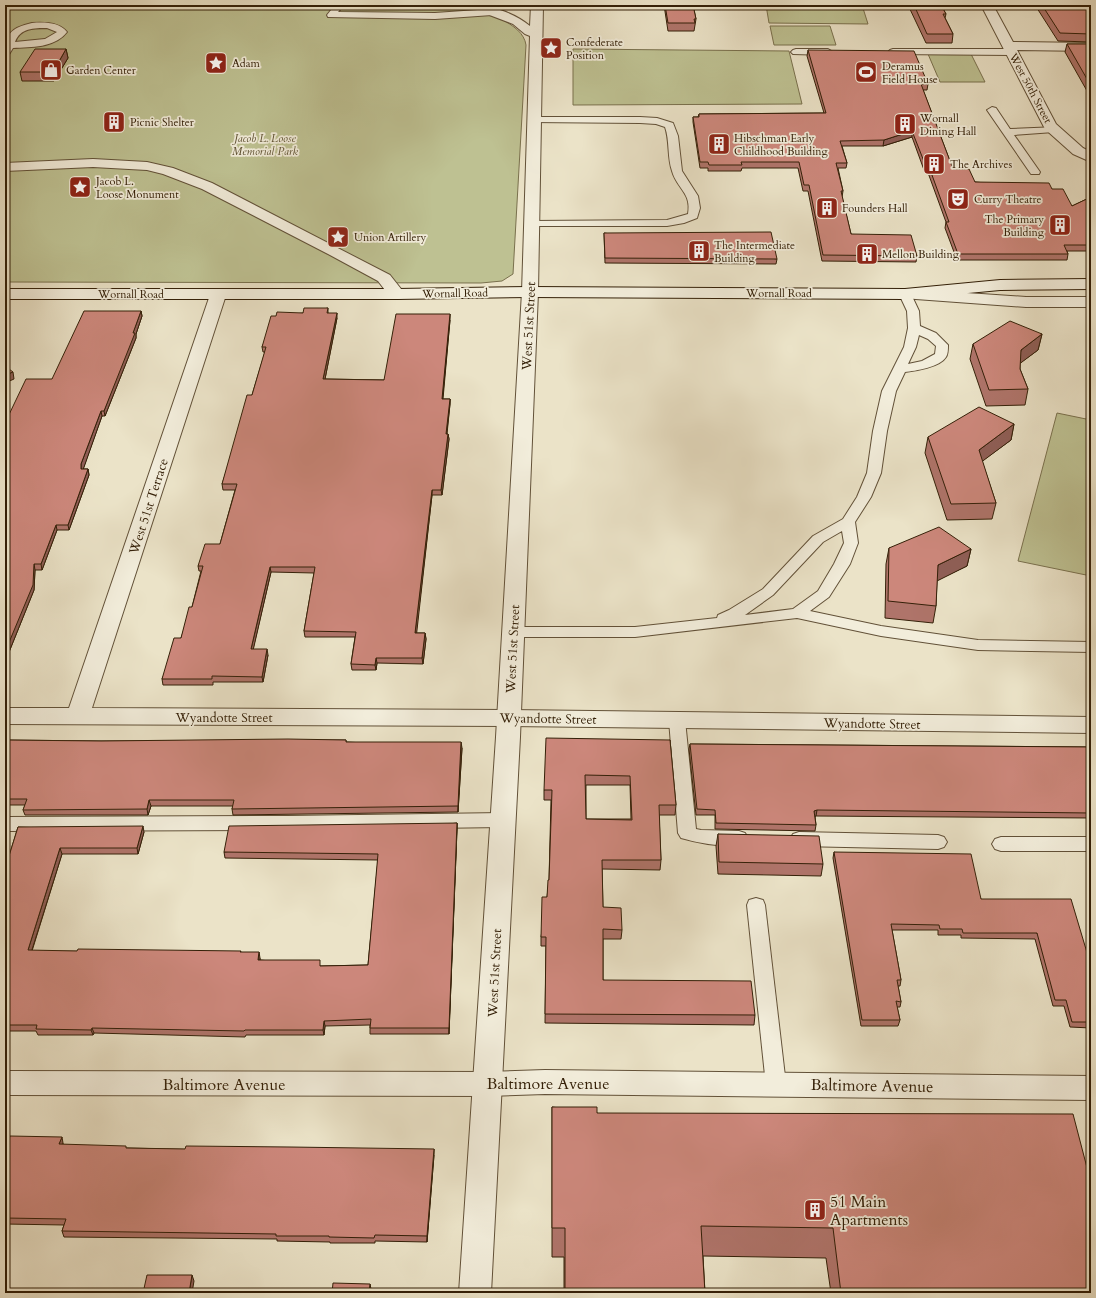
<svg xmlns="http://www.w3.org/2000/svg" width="1096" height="1298" viewBox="0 0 1096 1298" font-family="Cardo,serif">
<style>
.green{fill:#bec192;stroke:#79704d}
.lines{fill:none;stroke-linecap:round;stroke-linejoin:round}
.service-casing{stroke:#625138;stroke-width:2}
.minor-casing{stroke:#625138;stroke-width:2}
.tertiary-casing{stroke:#625138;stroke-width:2}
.secondary-casing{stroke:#342008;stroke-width:2}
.service{fill:#f2eddb;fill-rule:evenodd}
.minor{fill:#f2eddb;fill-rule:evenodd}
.tertiary{fill:#f2eddb;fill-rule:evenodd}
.secondary{fill:#f2eddb;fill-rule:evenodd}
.wall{fill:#af746a;stroke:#342008;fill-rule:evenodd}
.shaded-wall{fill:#8f5e56;stroke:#342008}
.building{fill:#cc877b;stroke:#342008;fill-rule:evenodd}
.labels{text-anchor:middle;stroke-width:3.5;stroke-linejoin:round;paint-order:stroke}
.far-poi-label{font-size:11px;fill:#342008;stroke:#f2eddb;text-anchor:start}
.far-street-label{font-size:11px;fill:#342008;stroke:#f2eddb}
.far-park-label{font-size:11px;font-style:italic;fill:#5d5031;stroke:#f2eddb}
.street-label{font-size:13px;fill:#342008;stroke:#f2eddb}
.near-street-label{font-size:16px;fill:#342008;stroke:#f2eddb}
.near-poi-label{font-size:16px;fill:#342008;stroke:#f2eddb;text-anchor:start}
</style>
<rect width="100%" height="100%" fill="#ebe3c8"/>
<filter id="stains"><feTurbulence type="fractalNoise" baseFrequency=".005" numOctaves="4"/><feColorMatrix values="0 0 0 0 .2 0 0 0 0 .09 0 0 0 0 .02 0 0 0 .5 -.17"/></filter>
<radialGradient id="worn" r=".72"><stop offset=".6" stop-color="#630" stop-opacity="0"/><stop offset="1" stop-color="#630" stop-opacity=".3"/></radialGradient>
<g class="green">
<path d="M5 5H464C482 12 523 22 526 45L513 274 502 281 481 283 5 282Z"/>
<polygon points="766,5 862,5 868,24 769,23"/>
<polygon points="770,26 830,26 836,45 774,45"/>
<polygon points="573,49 789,51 802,104 573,105"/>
<polygon points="928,54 971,54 985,82 940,82"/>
<polygon points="1057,413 1091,420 1091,576 1018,561"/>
</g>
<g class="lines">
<g class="service-casing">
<g id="service">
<polygon points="335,5 344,5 338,12 435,13 492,9 496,12 492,15 435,19 328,17 327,15"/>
<path d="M32 23C44 22 59 22 67 32 55 48 31 47 13 48L8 56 5 57C5 34 10 28 32 23ZM47 28 57 32 45 39 15 42C20 28 34 28 47 28Z"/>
<polygon points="796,49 828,49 833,52 828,55 793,54 791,52 793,50"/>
<polygon points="893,49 1012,49 1017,52 1012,55 890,54 888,52 890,50"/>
<polygon points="992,107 996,108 1010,129 1058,127 1059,129 1058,131 1054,132 1014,135 1040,172 1039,174 1031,174 987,110"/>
<path d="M535 117H640L657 118 673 123 678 136 682 171 698 196 700 208 697 218 684 223 667 226H528L526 224 528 222 532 221 667 220 688 214C692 193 677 189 672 171 667 157 670 141 665 127L656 124 640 123 531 122 530 120Z"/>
<path d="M905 290 909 291 911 294 919 311 920 326 936 333 948 345C948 349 948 354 946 357 940 367 915 371 905 372L896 391 887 431 881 473 871 497 855 522 858 543 850 564 829 597 810 611 881 626 978 640 1091 642V652L978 650 881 636 797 618 635 637H512L506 636 504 632 506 628 512 627H635L717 618 718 615 729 610 763 589 813 536 843 519 857 497 867 473 873 431 882 391 904 347 908 328 907 311 899 294 901 291ZM919 335 928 339 936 346 935 354 922 361 908 364 916 347ZM842 531 844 543 834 564 818 591 793 609 745 615 773 595 823 542Z"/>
<path d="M677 714 683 716 685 720 696 829 701 830 739 831 745 833 748 838 745 843C726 849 699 843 681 838L678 833 669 720 671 716Z"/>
<polygon points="503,813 509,815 512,820 509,825 503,827 288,830 5,831 5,817 288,816"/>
<polygon points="799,832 938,835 944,837 947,842 944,847 938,849 799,846 793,844 790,839 793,834"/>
<polygon points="1001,837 1091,837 1091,851 1001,851 995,849 992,844 995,839"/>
<polygon points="756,898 763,900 765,905 786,1085 783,1091 776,1094 769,1091 766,1085 747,905 749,900"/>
</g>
</g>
<g class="minor-casing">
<g id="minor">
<path d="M469 5C490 5 513 12 530 26L531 5H543L538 292 536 296 530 297 524 296 522 292 530 36 525 34 513 24 471 8Z"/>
<polygon points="981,5 993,5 1013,42 1091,43 1091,51 1017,50 1056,124 1083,148 1091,152 1091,162 1073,154 1045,129"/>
<polygon points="93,159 147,162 173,168 212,183 390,275 405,294 403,298 397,299 391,298 378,281 330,255 202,189 163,174 147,170 93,167 5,171 5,163"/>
<polygon points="908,289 1026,297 1091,297 1091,307 1026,307 902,298 900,294 902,290"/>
<polygon points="218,290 224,291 226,295 92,708 509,710 1091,717 1091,733 509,726 5,724 5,708 69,708 210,295 212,291"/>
<polygon points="545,1070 1091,1076 1091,1100 545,1094 488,1096 5,1095 5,1071 488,1072"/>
</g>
</g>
<g class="tertiary-casing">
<polygon id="tertiary" points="530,287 536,288 538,292 520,737 491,1293 459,1293 496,737 522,292 524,288"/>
</g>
<g class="secondary-casing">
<polygon id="secondary" points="1091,279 1091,289 1000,290 905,299 530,297 397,299 5,299 5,289 397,289 530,287 905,289 1000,280"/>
</g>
<use href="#service" class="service"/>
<use href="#minor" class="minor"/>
<use href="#tertiary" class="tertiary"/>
<use href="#secondary" class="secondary"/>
</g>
<g class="wall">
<polygon points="664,5 693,5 696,19 694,31 668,31"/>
<polygon points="908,5 941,5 946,14 945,18 953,34 952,43 926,43"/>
<polygon points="1035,5 1091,5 1091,42 1058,41"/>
<polygon points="1067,44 1091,44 1091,98 1065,52"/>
<polygon points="66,49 68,58 54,81 22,81 20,72"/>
<polygon points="808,50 928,84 927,90 923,90 953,169 975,182 1052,189 1072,206 1091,197 1091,251 1067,251 1068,254 1067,260 957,260 945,228 946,222 927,170 924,170 912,137 883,146 842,146 847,163 846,168 838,168 843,191 842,197 851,234 917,256 916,262 822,261 808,191 803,191 798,168 742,168 741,171 708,171 708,168 700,168 693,122 693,117 698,117 699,114 824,113 807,56"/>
<polygon points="604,233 777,259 776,264 605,263"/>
<polygon points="328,308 328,313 337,318 325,379 384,380 450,320 443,399 450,399 450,404 447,434 448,434 449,439 442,495 432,495 416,633 425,633 426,639 423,664 377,663 376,670 352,670 351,664 355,637 305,637 304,631 314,573 271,572 253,649 268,655 263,682 213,682 213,685 163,685 162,679 181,638 192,607 201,571 199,571 198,566 220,544 235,490 223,490 222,484 252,395 265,352 263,352 262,347 276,316 303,313"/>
<polygon points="141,311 142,316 136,334 136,338 105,416 102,416 83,469 88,469 89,475 69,530 57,530 42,570 35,570 34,590 5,662 5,423 52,379"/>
<polygon points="1042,334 1038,350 1020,363 1020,369 1028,389 1025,405 986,406 970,359 973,344"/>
<polygon points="1014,424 1011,440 982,461 996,503 992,519 947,520 925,453 928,437"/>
<polygon points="889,548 971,549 967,566 937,580 936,606 933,623 885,618 886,564"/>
<polygon points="5,740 101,741 346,740 346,742 462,748 458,812 233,815 232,809 233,806 151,806 148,815 25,815 23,810 25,805 5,805"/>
<path d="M670 740 676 805 675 815H659L661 860 660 870 602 869 603 907 622 930 621 939H603V980L755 1015 754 1025 545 1023 546 946H541V937L547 897 549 880 551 800H544V790ZM586 785H630L631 819H586Z"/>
<polygon points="690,744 1091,747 1091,818 816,816 815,816 816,825 815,831 715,829 715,815 696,815 689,749"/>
<polygon points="457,823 457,829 449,1034 370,1034 370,1025 325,1026 324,1035 246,1035 245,1037 94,1033 93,1035 38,1035 36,1031 5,1031 5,869 18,827 144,832 138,854 62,854 32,951 241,952 260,958 260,960 321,966 368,965 378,860 225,858 224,852"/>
<polygon points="718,834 823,864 821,876 718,874 716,846"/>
<polygon points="834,852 981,899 1091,966 1091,1028 1070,1027 1064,1006 1053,1006 1035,939 961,938 961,935 938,935 938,930 892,930 901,980 900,986 898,986 901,1002 900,1007 897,1007 900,1020 898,1026 861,1026 833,858"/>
<polygon points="552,1107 597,1113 1091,1293 831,1293 826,1258 703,1256 705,1293 564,1293 564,1257 552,1257"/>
<polygon points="63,1143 63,1145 127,1148 434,1155 427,1242 375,1241 375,1243 330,1243 330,1242 277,1241 277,1239 64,1237 62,1231 64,1225 5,1224 5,1153"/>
</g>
<g class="shaded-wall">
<polygon points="66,49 68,58 54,81 53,72"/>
<polygon points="912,131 912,137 883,146 884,140"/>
<polygon points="141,311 142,316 136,334 136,338 105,416 104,411"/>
<polygon points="337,313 337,318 324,384 323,379"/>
<polygon points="450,314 450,320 442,404 442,399"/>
<polygon points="1042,334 1038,350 1018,365 1021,350"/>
<polygon points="13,372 14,379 5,383 5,375"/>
<polygon points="450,399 450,404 446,439 446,434"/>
<polygon points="101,411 102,416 83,470 81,469 81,464"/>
<polygon points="1014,424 1011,440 976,466 979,450"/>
<polygon points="448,434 449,439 442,495 441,490"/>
<polygon points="88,469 89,475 69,530 68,525"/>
<polygon points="432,490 432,495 416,639 415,633"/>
<polygon points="56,525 57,530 42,570 41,564"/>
<polygon points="971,549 967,566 935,582 938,565"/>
<polygon points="34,564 35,570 34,590 5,662 5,652"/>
<polygon points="270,567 271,572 252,655 251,649"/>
<polygon points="425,633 426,639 423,664 422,658"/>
<polygon points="267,649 268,655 263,682 262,677"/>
<polygon points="376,658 377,663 376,670 375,665"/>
<polygon points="461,742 462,748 458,812 458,806"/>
<polygon points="149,800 151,806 148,815 147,809"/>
<polygon points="817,810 816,816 813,817 814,811"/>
<polygon points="457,823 457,829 449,1034 449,1028"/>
<polygon points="143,826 144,832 138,854 137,848"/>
<polygon points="60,848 62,854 30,956 28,950"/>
<polygon points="259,952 260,958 259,966 258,960"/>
<polygon points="324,1021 325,1026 324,1035 323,1030"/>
<polygon points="92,1028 94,1033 93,1035 91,1030"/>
<polygon points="62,1137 63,1143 61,1150 59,1144"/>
<polygon points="434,1149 434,1155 427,1242 427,1236"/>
<polygon points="192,1275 194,1281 192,1293 189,1293"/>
<polygon points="370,1284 371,1289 371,1293 369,1293"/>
</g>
<g class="building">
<polygon points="665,5 693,5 696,19 694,19 695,23 668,23"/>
<polygon points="914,5 941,5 946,14 943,14 953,34 927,34"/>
<polygon points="1042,5 1091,5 1091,34 1060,33"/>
<polygon points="1067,44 1091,44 1091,86"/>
<polygon points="35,49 66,49 53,72 20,72"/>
<polygon points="808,50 914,51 928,84 921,84 953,169 969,169 975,182 1049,183 1052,189 1063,189 1072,206 1091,197 1091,245 1064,245 1068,254 958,254 946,222 949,222 928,164 925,164 912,131 884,140 840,141 847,163 836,163 843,191 841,191 851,234 911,235 917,256 823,255 809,185 804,185 799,162 741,162 742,165 709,165 708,162 700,162 693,117 699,117 699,114 826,113"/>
<polygon points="771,232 777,259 605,258 604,233"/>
<polygon points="304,308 328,308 327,313 337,313 323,379 384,380 396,314 450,314 442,399 450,399 446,434 448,434 441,490 432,490 415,633 425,633 422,658 376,658 375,665 351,664 356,632 304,631 315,567 270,567 251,649 267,649 262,677 212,676 212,679 162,679 174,638 181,638 189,607 192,607 203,566 198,566 205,544 220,544 237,484 222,484 247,395 252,395 266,347 262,347 271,316 276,316 277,312 303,313"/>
<polygon points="84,311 141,311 133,333 135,333 104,411 101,411 81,464 81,469 88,469 68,525 56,525 41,564 34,564 33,585 5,652 5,423 26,379 52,379"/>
<polygon points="1010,321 1042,334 1021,350 1020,369 1028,389 989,390 973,344"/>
<polygon points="5,366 13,372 5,375"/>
<polygon points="979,407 1014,424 979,450 996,503 951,504 928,437"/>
<polygon points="939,527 971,549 938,565 936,606 888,601 889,548"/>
<path d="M546 738 670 740 676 805H659L661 860H602L603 907 621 908 622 930 603 929V980L751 981 755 1015 545 1014 546 937H541L542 897H547L548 880H549L552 790H544ZM585 775 630 776 632 820 586 819Z"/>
<polygon points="288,739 346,740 346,742 461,742 458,806 232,809 234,800 149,800 147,809 23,810 27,799 5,799 5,740 101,741"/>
<polygon points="690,744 1091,747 1091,813 817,810 814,811 816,825 716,823 715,810 697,809"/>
<polygon points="457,823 449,1028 370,1028 371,1019 324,1021 323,1030 245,1030 244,1031 92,1028 91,1030 36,1029 37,1025 5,1025 5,869 18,827 143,826 137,848 60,848 28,950 77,951 78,949 241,951 240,952 259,952 258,960 320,960 320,966 368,965 378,854 224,852 229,826"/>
<polygon points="718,834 819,836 823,864 719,862"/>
<polygon points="834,852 971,854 981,899 1071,899 1091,966 1091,1022 1072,1022 1066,1000 1055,1000 1037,933 963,933 962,929 940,929 939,925 891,924 901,980 897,980 901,1002 896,1001 900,1020 862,1020"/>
<polygon points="552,1107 597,1107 597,1113 1073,1114 1091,1183 1091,1293 841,1293 833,1228 701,1226 705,1293 565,1293 565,1228 552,1228"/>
<polygon points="10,1136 62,1137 59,1144 126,1146 126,1148 185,1149 186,1146 290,1147 434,1149 427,1236 375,1235 374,1238 329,1237 329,1236 276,1236 276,1234 62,1231 66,1219 5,1218 5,1153"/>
<polygon points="147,1275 192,1275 189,1293 143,1293"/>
<polygon points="333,1283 370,1284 369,1293 332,1293"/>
</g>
<defs>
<g id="sight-square" transform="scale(1.15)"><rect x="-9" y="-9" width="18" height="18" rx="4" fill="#8f2418" stroke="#f2eddb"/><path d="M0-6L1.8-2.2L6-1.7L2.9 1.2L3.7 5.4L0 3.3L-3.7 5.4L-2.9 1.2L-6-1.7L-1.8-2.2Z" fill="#fff"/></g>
<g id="shop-square" transform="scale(1.15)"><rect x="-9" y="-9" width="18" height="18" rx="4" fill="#8f2418" stroke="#f2eddb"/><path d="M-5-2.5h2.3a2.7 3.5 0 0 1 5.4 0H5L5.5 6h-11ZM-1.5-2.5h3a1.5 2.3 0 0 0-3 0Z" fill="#fff"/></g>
<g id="stadium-square" transform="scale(1.15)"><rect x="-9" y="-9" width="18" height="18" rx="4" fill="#8f2418" stroke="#f2eddb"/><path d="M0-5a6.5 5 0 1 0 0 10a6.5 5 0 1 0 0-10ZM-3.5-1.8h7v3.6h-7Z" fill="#fff"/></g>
<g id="building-square" transform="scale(1.15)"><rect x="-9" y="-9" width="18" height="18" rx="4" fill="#8f2418" stroke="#f2eddb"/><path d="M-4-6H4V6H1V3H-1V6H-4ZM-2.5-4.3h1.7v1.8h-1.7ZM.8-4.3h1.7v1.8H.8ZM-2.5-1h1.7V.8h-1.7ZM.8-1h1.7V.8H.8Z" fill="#fff"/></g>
<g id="theatre-square" transform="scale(1.15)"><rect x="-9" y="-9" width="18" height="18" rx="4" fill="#8f2418" stroke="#f2eddb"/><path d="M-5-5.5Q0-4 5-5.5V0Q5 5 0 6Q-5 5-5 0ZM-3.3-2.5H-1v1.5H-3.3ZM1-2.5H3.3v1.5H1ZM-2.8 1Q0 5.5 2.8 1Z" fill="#fff"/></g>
</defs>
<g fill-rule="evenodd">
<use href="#sight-square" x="551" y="48"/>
<use href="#sight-square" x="216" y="63"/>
<use href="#shop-square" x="51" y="70"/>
<use href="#stadium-square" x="866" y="72"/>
<use href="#building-square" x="114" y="122"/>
<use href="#building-square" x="905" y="124"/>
<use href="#building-square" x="719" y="144"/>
<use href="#building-square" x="934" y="164"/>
<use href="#sight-square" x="80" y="187"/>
<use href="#theatre-square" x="958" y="199"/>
<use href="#building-square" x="827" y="208"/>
<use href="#building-square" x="1060" y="225"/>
<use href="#sight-square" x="338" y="237"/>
<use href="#building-square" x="699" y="251"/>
<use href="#building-square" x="867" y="254"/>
<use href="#building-square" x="815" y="1210"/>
</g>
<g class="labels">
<g class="far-poi-label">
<text x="566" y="46">Confederate<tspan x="566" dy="13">Position</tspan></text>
<text x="232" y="67">Adam</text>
<text x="882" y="70">Deramus<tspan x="882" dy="13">Field House</tspan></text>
<text x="66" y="74">Garden Center</text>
<text x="920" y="122">Wornall<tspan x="920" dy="13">Dining Hall</tspan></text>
<text x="130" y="126">Picnic Shelter</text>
<text x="734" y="142">Hibschman Early<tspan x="734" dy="13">Childhood Building</tspan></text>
<text x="950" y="168">The Archives</text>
<text x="96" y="185">Jacob L.<tspan x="96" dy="13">Loose Monument</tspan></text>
<text x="974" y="203">Curry Theatre</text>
<text x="842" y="212">Founders Hall</text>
<text x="1044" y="223" text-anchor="end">The Primary<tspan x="1044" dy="13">Building</tspan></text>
<text x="354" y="241">Union Artillery</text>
<text x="714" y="249">The Intermediate<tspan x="714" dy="13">Building</tspan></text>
<text x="882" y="258">Mellon Building</text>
</g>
<g class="far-street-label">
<text transform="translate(1031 88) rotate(62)" y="4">West 50th Street</text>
<text transform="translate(455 293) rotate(-1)" y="4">Wornall Road</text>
<text x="779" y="297">Wornall Road</text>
<text x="131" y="298">Wornall Road</text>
</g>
<g class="far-park-label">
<text x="265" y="142">Jacob L. Loose<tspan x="265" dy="13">Memorial Park</tspan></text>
</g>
<g class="street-label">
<text transform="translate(528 326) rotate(-87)" y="5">West 51st Street</text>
<text transform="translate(148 506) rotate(-72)" y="5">West 51st Terrace</text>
<text transform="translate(512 649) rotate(-87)" y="5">West 51st Street</text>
<text x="224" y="722">Wyandotte Street</text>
<text transform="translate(548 718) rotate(1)" y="5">Wyandotte Street</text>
<text transform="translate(872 723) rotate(1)" y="5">Wyandotte Street</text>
<text transform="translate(494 973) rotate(-87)" y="5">West 51st Street</text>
</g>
<g class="near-street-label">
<text x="548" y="1089">Baltimore Avenue</text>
<text x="224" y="1090">Baltimore Avenue</text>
<text transform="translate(872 1085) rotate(1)" y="6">Baltimore Avenue</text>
</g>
<g class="near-poi-label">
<text x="830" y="1207">51 Main<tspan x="830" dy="18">Apartments</tspan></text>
</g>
</g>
<rect width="1096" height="1298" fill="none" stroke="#ebe3c8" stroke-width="20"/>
<rect x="6" y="6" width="1084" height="1286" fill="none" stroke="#342008" stroke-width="2"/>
<rect x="10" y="10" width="1076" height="1278" fill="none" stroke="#342008"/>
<rect width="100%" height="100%" filter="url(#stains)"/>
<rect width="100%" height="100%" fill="url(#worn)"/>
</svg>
